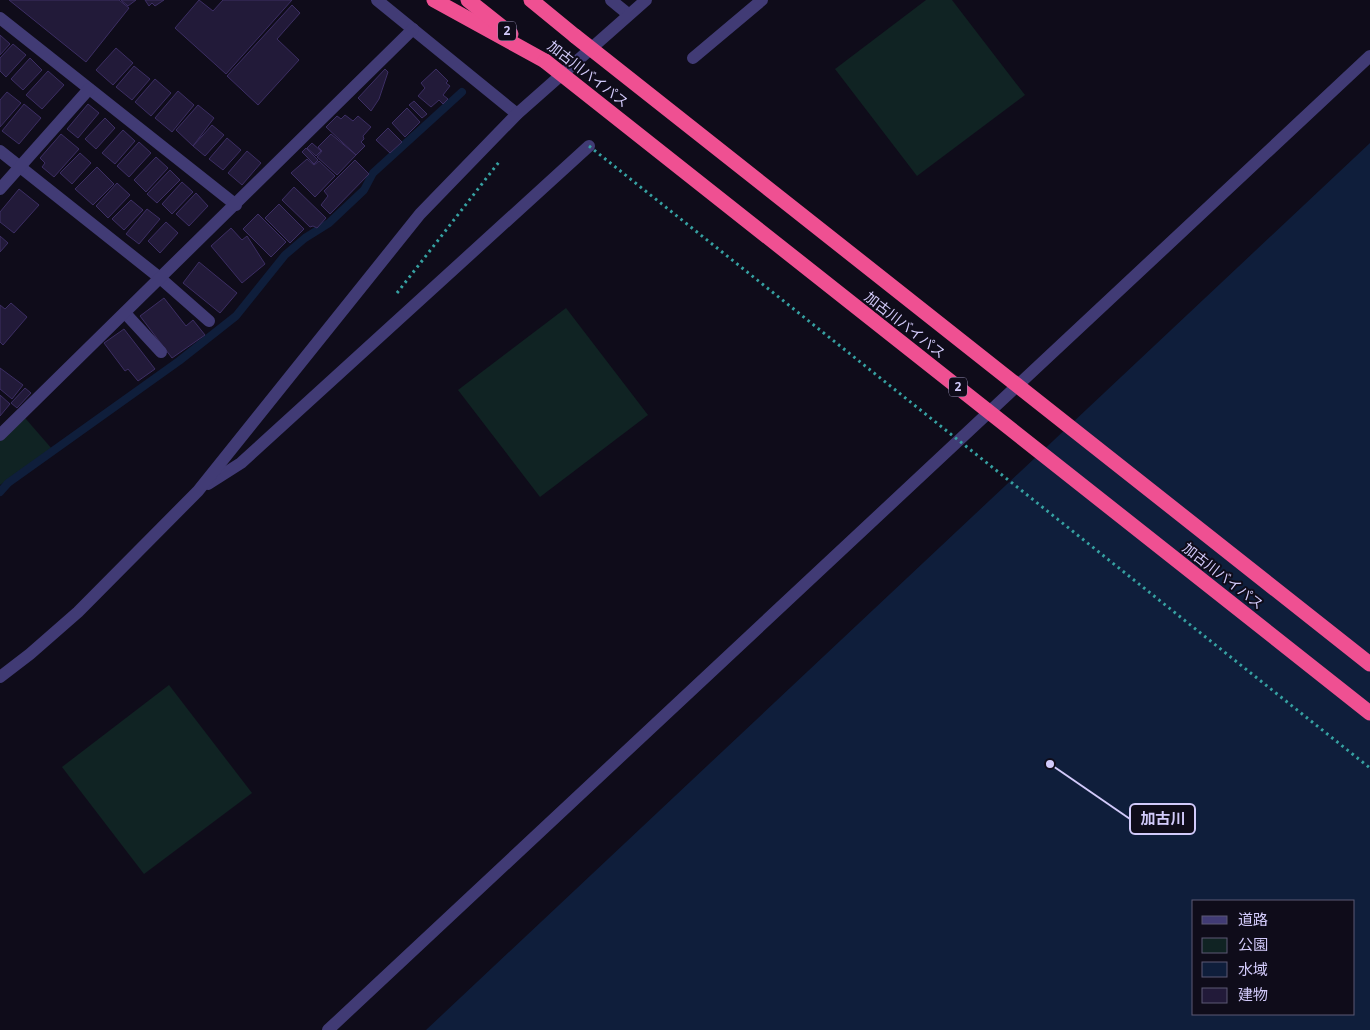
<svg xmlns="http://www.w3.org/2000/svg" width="1370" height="1030" viewBox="0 0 1370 1030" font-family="'Noto Sans','Noto Sans JP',sans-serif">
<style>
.green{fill:#102323}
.water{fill:#0f1e3b;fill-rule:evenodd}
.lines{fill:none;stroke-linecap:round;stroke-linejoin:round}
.stream{stroke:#0f1e3b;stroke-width:8}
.building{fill:#221a39;stroke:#3c2e63}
.path{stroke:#36a1a2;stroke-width:3;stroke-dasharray:2.5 4;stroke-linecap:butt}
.minor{stroke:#413b75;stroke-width:12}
.highway{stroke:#ef5092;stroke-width:15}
.path-bridge{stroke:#36a1a2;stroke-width:3;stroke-dasharray:2.5 4;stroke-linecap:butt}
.highway-bridge{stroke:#ef5092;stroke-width:15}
.labels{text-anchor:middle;stroke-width:4;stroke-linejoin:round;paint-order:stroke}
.shield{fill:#0f0c1a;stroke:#9891b7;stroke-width:1}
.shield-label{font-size:12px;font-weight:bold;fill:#d2cafa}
.street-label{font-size:14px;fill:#d2cafa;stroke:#0f0c1a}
.leader{fill:none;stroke:#d2cafa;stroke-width:2}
.callout-dot{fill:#d2cafa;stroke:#0f0c1a;stroke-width:2}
.callout{fill:#0f0c1a;stroke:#d2cafa;stroke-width:2}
.callout-label{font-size:15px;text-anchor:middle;font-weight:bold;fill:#d2cafa}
</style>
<rect width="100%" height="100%" fill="#0f0c1a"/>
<g class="green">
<polygon points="926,0 952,0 1025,95 917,176 835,69"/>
<polygon points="566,308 648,415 540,497 458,390"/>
<polygon points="19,411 52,449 0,485 0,427"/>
<polygon points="169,685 252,793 144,874 62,767"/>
</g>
<path class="water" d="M1370 143V1030H426ZM1194 901H1354V1014H1194Z"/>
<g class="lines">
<polyline class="stream" points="0,492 8,483 179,361 236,316 285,255 305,238 329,223 364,190 373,173 462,92"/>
</g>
<g class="building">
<polygon points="9,0 119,0 129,8 86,62"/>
<polygon points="121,0 136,0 128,6"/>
<polygon points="145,0 164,0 155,6 152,3 149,6"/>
<polygon points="199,0 213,11 223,0 292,0 226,74 175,28"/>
<polygon points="292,5 300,13 277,39 299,60 258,105 227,76"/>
<polygon points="0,35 10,44 0,55"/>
<polygon points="13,44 26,55 6,77 0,71 0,58"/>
<polygon points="116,48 133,63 113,85 96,70"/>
<polygon points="30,58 42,70 23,90 11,79"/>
<polygon points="134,66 150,79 132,100 116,87"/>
<polygon points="385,69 388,72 379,99 371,111 358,98"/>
<polygon points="436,69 448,81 446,83 450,86 443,95 448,99 443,104 439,100 431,107 418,96 425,88 421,83"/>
<polygon points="48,71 64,85 42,109 26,95"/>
<polygon points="155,79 171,93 151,116 135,102"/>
<polygon points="178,91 194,105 172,132 155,118"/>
<polygon points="7,92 21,103 0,127 0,100"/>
<polygon points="414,101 427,114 422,118 409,105"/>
<polygon points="24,104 41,118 19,144 2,131"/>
<polygon points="88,104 99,113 78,138 67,129"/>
<polygon points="198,105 214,118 193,146 176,130"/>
<polygon points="407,108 420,122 405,137 392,123"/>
<polygon points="345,115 353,121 358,116 371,127 363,136 364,139 361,142 365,146 356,155 326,127 337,116 341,119"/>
<polygon points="105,118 115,128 96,149 85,139"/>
<polygon points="212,125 224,135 205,156 193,146"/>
<polygon points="388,128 402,142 390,153 376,140"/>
<polygon points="123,130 135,141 115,164 102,153"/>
<polygon points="61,134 79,149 54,177 42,167 45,163 40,158"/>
<polygon points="331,134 356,155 337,175 317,157 322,151 318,147"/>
<polygon points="227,138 241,150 223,170 209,159"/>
<polygon points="139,142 151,153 129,177 117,166"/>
<polygon points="312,143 321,151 316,156 307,148"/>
<polygon points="306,148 318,160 314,164 302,152"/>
<polygon points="247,151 261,163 242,185 228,173"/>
<polygon points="80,153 91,163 72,184 60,173"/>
<polygon points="156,157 168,168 146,192 134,180"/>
<polygon points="307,159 314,165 319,161 335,176 315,197 291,173"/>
<polygon points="355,160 369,174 330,214 321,205 328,196 324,191"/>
<polygon points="97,167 114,184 93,205 75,189"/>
<polygon points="170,170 180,180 157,203 147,194"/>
<polygon points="182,182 193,192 172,214 162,204"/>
<polygon points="117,183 130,195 108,218 96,206"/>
<polygon points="294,187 326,218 317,228 313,226 310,227 282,200"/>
<polygon points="19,189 39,205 14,233 0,222 0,212"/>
<polygon points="196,193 208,206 189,226 176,214"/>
<polygon points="131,200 143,210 124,230 112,219"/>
<polygon points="279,204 304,229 290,243 265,218"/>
<polygon points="147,209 160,219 139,244 126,234"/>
<polygon points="258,214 286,242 271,257 243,229"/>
<polygon points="166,222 178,233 160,253 148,241"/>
<polygon points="231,228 242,240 247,236 265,264 242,283 211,246"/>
<polygon points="0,236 8,243 0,252"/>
<polygon points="199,262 237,293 220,313 183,283"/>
<polygon points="164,298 186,326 193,320 205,335 172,358 140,316"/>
<polygon points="11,303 27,317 3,345 0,342 0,305 5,309"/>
<polygon points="124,329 155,369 138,381 128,369 125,371 104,343"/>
<polygon points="0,368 23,385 12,399 0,389"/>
<polygon points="25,388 31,393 17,408 11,403"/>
<polygon points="0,395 10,404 0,416"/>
</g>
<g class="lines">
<polyline class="path" points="397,293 499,162"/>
<g class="minor">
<polyline points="377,0 517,114"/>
<polyline points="611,0 628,14"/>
<polyline points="0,18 236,205"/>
<polyline points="693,58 762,0"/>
<polyline points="0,151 160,278 209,321"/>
<polyline points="0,189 89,89"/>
<polyline points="125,313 161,352"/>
<polyline points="0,435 413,29"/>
<polyline points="208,484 241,463 589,146"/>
<polyline points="0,677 30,654 78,612 198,491 420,214 517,114 646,0"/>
<polyline points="328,1030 1370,56"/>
</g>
<g class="highway">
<polyline points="434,0 545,61"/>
<polyline points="468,0 511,34"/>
<polyline points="531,0 575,36"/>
</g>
<polyline class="path-bridge" points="589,146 1370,768"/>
<g class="highway-bridge">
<polyline points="575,36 1370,664"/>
<polyline points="545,61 1370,713"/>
</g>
</g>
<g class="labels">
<g class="shield">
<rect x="498" y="21.5" width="18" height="19" rx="4"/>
<rect x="949" y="377.5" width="18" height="19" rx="4"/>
</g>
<g class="shield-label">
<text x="507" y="35">2</text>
<text x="958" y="391">2</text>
</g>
<g class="street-label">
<text transform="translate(588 74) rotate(38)" y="5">加古川バイパス</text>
<text transform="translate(905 325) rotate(38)" y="5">加古川バイパス</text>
<text transform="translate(1223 576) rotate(38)" y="5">加古川バイパス</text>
</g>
</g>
<path class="leader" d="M1050 764L1130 819"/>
<circle class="callout-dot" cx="1050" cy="764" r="5"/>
<rect class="callout" x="1130" y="804" width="65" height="30" rx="5"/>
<g class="callout-label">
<text x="1163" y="824">加古川</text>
</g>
<rect x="1192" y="900" width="162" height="115" fill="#0f0c1a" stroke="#5d5874"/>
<rect x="1202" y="916" width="25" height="8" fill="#413b75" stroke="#5d5874"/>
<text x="1238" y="925" font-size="15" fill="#d2cafa">道路</text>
<rect x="1202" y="938" width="25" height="15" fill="#102323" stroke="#5d5874"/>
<text x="1238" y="950" font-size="15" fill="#d2cafa">公園</text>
<rect x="1202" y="962" width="25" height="15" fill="#0f1e3b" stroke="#5d5874"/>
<text x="1238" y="975" font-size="15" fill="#d2cafa">水域</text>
<rect x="1202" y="988" width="25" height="15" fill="#221a39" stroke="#5d5874"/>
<text x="1238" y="1000" font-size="15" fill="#d2cafa">建物</text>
</svg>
